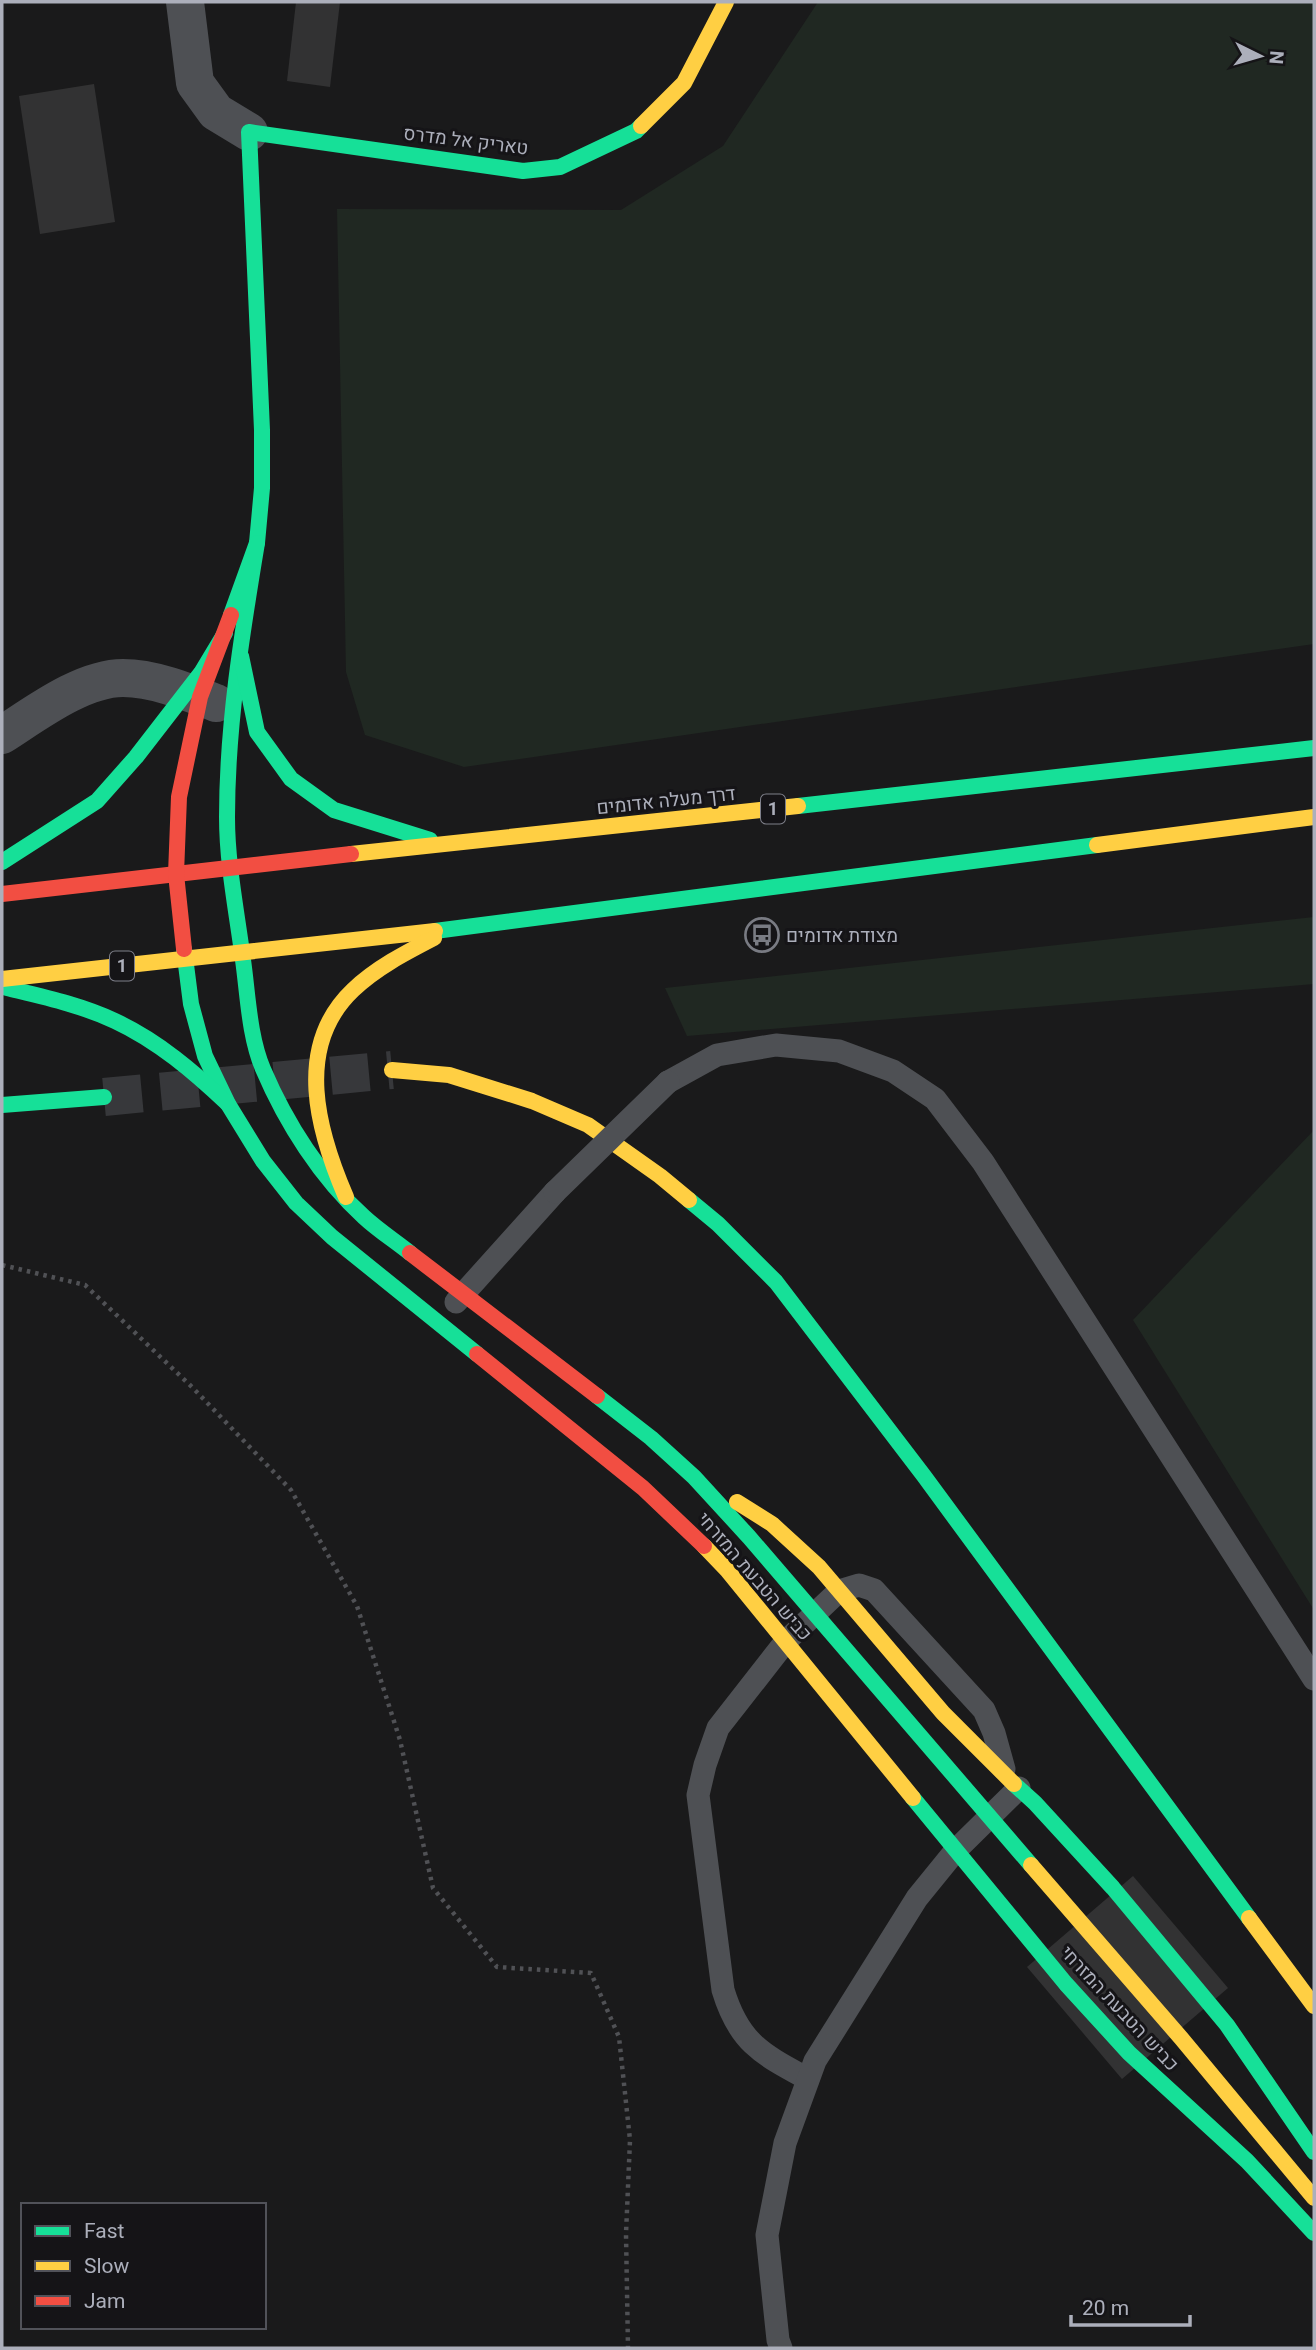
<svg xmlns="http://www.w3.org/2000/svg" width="1316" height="2350" viewBox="0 0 1316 2350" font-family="Roboto,Heebo,sans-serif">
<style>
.green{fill:#202822}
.building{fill:#323233}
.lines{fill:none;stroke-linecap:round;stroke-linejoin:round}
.secondary-tunnel{stroke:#37383b;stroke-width:38;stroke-dasharray:38 19;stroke-linecap:butt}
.path{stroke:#505155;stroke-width:4.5;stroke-dasharray:3.5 5;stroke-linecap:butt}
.lane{stroke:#4e5054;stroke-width:23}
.street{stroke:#4e5054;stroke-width:38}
.fast{stroke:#16e098;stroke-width:16}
.slow{stroke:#ffcf43;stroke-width:16}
.jam{stroke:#f24e42;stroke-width:16}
.lane-bridge{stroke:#4e5054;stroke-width:23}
.labels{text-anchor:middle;stroke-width:6;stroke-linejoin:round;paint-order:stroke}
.shield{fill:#151417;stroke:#7f808a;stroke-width:2}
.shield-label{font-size:18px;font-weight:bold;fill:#acafbb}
.street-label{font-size:19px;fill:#acafbb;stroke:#151417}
.poi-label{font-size:19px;fill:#acafbb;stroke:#151417;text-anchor:start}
</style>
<rect width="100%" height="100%" fill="#1a1a1b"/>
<g class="green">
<polygon points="818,2 1314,2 1314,644 464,767 365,735 346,672 337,209 621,210 723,146"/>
<polygon points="1314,917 1314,984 687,1036 665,988"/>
<polygon points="1314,1130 1314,1610 1133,1320"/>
</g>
<g class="building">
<polygon points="296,2 340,2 330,87 287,81"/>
<polygon points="94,84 115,222 40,234 19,96"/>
<polygon points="1133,1876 1228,1988 1122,2079 1027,1967"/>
</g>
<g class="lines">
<polyline class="secondary-tunnel" points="104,1097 392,1070"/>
<polyline class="path" points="2,1265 85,1285 193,1388 291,1490 357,1606 400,1740 433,1888 497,1967 591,1973 619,2037 630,2140 626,2234 628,2348"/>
<g class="lane">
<polyline points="668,1082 717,1055 776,1045 839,1051 893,1071 935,1099 983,1162 1314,1679"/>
<polyline points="456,1302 555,1192"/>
<path d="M808 2079C762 2054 739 2043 723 1990L698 1795 705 1765 718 1728 786 1641 839 1591 859 1585 874 1590 984 1710 994 1733 1004 1769"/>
<polyline points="781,2348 778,2340 767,2235 785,2143 815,2061 917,1898 956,1850 1019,1788"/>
</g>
<g class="street">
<polyline points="185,2 195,83 216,112 249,132"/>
<path d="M2 735C35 714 82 678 123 678 154 678 188 692 216 703"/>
</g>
<g class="fast">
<polyline points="257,543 262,488 262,430 249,132 523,171 560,167 636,131 641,126"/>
<path d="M231 615 257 543C242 633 227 725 227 817 227 865 237 913 243 960 248 995 249 1036 263 1069 286 1123 321 1178 364 1217 378 1230 395 1241 410 1253"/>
<polyline points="241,656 257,732 291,779 334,810 430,840"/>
<polyline points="798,806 1314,748"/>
<polyline points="2,862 97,801 136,757 201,673 225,633"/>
<polyline points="435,931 1097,845"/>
<polyline points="184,949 191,1004 205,1056 228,1104 263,1161 296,1203 332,1237 477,1354"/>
<path d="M7 988C44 997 81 1005 115 1021 158 1041 194 1072 228 1104"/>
<polyline points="2,1105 104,1097"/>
<polyline points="689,1200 718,1224 776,1282 924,1476 1249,1918"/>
<polyline points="597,1396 651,1438 694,1477 749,1537 1031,1865"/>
<polyline points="1014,1784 1035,1803 1113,1888 1227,2025 1314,2152"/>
<polyline points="913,1798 1066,1984 1129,2053 1247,2161 1314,2233"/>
</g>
<g class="slow">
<polyline points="641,126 684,83 726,2"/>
<polyline points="1097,845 1314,817"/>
<polyline points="351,854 798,806"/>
<polyline points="2,979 435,931"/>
<polyline points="392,1070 449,1075 532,1101 588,1125 660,1176 689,1200"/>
<path d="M346 1197C318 1132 293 1047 353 990 376 968 405 953 434 938"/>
<polyline points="737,1502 772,1524 819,1567 943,1713 1014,1784"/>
<polyline points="704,1546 727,1570 913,1798"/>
<polyline points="1031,1865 1181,2038 1314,2198"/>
<polyline points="1249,1918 1314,2006"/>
</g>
<g class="jam">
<polyline points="2,894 351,854"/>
<polyline points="184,949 176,874 179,797 200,697 231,615"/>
<polyline points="410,1253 597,1396"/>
<polyline points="477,1354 643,1488 704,1546"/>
</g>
<polyline class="lane-bridge" points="555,1192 668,1082"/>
</g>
<defs>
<g id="bus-ring" transform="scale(1.75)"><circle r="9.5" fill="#151417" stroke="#797b83" stroke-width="1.5"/><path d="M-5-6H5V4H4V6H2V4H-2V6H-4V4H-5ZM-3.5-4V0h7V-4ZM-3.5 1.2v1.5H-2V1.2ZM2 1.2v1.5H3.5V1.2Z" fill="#797b83"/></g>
</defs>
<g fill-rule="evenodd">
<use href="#bus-ring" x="762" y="935"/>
</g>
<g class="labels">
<g class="shield">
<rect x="761" y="794.5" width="24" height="29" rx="5"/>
<rect x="110" y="951.5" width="24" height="29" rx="5"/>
</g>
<g class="shield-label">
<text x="773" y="815">1</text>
<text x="122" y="972">1</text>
</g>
<g class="street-label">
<text transform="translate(466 140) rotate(7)" y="7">טאריק אל מדרס</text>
<text transform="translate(666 800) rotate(-6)" y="7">דרך מעלה אדומים</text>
<text transform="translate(755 1576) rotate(49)" y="7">כביש הטבעת המזרחי</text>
<text transform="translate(1120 2008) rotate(47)" y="7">כביש הטבעת המזרחי</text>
</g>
<g class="poi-label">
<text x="786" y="942">מצודת אדומים</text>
</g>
</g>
<rect width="1316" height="2350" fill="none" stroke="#acafbb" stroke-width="7"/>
<rect x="21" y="2203" width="245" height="126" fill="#151417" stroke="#515259" stroke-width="2"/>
<rect x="35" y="2226" width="35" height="10" fill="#16e098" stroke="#515259" stroke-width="2"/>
<text x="84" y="2238" font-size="21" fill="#acafbb">Fast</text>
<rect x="35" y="2261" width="35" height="10" fill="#ffcf43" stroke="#515259" stroke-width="2"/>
<text x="84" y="2273" font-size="21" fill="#acafbb">Slow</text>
<rect x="35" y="2296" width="35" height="10" fill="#f24e42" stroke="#515259" stroke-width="2"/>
<text x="84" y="2308" font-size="21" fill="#acafbb">Jam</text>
<g transform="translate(1260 56) rotate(95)" stroke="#151417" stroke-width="5" paint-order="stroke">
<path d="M0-5L12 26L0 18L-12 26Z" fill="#acafbb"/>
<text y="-10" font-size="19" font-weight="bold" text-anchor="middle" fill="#acafbb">N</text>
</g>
<path d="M1071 2315v10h119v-10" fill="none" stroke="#acafbb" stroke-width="3.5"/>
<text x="1082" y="2315" font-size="21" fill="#acafbb" stroke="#151417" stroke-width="5" paint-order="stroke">20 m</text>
</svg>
